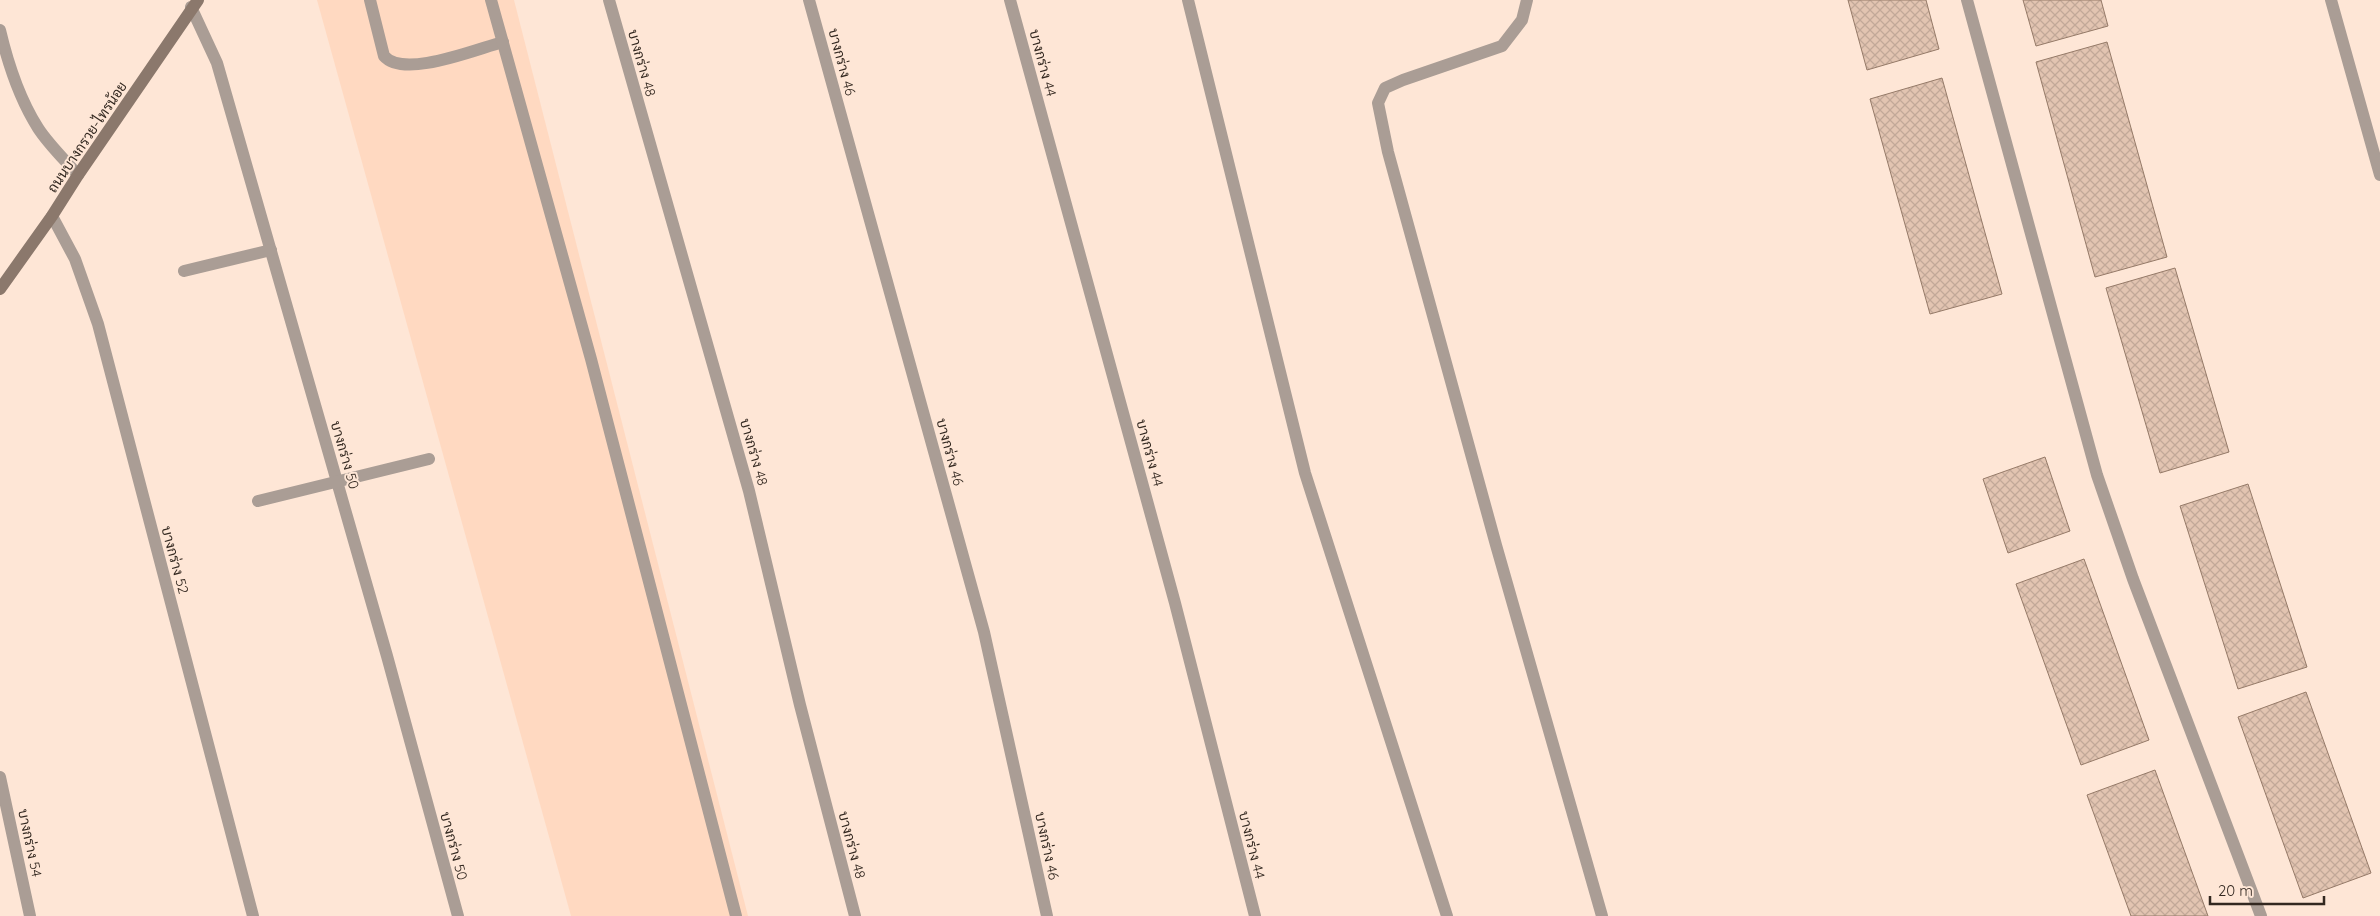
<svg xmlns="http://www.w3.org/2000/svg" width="2380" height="916" viewBox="0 0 2380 916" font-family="Quicksand,Sarabun,sans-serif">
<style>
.built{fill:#ffd9c1}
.building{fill:url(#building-cross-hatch);stroke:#957a68}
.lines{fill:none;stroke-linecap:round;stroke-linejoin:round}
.service{stroke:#aa9d95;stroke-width:12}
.minor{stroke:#aa9d95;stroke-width:12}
.secondary{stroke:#8b786c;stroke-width:12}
.labels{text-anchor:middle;stroke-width:4;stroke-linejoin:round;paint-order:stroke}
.street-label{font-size:14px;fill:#332820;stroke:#fee6d6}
</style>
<defs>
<pattern id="building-cross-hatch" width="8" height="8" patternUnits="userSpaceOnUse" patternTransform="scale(1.25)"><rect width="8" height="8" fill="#e2c4b1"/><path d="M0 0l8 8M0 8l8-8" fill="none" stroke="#c2a898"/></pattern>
</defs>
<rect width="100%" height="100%" fill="#fee6d6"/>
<polygon class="built" points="317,0 514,0 748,916 571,916"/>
<g class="building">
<polygon points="1848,0 1926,0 1939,49 1867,70"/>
<polygon points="2023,0 2101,0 2108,26 2036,46"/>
<polygon points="2107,42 2167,257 2095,277 2036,62"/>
<polygon points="1942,78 2002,294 1930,314 1870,99"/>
<polygon points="2175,268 2229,452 2160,473 2106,288"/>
<polygon points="2045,457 2070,531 2008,553 1983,479"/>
<polygon points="2248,484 2307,667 2238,689 2180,506"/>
<polygon points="2084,559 2149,740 2081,765 2016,584"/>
<polygon points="2306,692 2371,873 2303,898 2238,717"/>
<polygon points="2155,770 2208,916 2131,916 2087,795"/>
</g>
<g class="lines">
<g class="service">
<path d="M370 0 384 56C404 79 476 49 503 42"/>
<polyline points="491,0 591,359 736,916"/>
</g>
<g class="minor">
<polyline points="609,0 749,491 800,705 855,916"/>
<polyline points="809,0 984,632 1047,916"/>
<polyline points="1010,0 1175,603 1255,916"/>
<polyline points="1188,0 1305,473 1447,916"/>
<polyline points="1527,0 1522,20 1502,46 1403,80 1385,88 1378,103 1388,152 1496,545 1602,916"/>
<polyline points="1967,0 2097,475 2133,579 2261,916"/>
<polyline points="2331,0 2380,175"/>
<polyline points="191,7 217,63 387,656 458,916"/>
<path d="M0 30C8 64 19 98 38 128 49 145 65 160 78 175"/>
<polyline points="52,216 75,259 98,324 253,916"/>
<polyline points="184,271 271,250"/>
<polyline points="258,501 429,459"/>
<polyline points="0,777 30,916"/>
</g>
<polyline class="secondary" points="0,289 52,216 78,175 198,0"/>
</g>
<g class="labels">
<g class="street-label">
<text transform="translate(842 62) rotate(75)" y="5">บางกร่าง 46</text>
<text transform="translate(642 63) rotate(74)" y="5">บางกร่าง 48</text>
<text transform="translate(1043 63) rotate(75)" y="5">บางกร่าง 44</text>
<text transform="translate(87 137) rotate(-56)" y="5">ถนนบางกรวย-ไทรน้อย</text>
<text transform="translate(754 452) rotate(74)" y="5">บางกร่าง 48</text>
<text transform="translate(950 452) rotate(75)" y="5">บางกร่าง 46</text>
<text transform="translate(1150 453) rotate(75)" y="5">บางกร่าง 44</text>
<text transform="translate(345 455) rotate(74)" y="5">บางกร่าง 50</text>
<text transform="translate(175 560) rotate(75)" y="5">บางกร่าง 52</text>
<text transform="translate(30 843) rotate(78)" y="5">บางกร่าง 54</text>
<text transform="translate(852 845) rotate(75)" y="5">บางกร่าง 48</text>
<text transform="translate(1252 845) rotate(76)" y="5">บางกร่าง 44</text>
<text transform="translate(454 846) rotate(75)" y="5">บางกร่าง 50</text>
<text transform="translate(1047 846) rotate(78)" y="5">บางกร่าง 46</text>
</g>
</g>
<path d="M2210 896v8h114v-8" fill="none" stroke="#332820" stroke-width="2.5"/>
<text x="2218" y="896" font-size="15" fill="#332820" stroke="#fee6d6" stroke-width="4" paint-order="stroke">20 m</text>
</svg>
